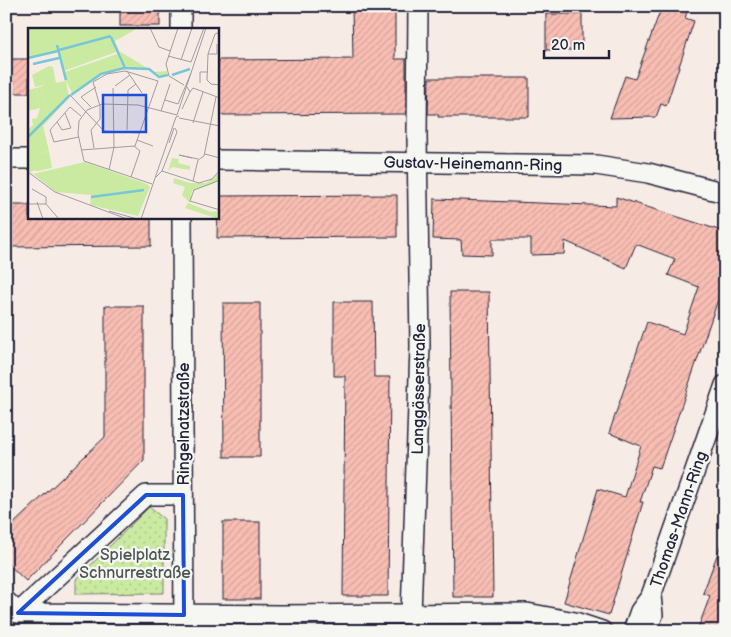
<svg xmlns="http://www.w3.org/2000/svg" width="731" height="637" viewBox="0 0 731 637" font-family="'Balsamiq Sans',sans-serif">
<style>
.grass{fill:url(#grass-dots);stroke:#76866e}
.building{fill:url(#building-hatch);stroke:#22223b}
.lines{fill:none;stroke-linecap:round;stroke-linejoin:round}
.minor-casing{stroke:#22223b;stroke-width:22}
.minor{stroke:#f6f6f2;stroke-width:19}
.marked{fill:none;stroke:#1d4ed8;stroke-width:4;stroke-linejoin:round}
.labels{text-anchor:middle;stroke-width:4.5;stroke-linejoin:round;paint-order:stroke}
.street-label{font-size:16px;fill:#22223b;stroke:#f6f6f2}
.park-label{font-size:16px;fill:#4c5454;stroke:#f6f6f2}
.inset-river{fill:none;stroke:#79c6d7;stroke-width:2.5}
.inset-road{fill:none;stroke:#a29ba1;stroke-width:1}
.view{fill:#1d4ed8;fill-opacity:0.15;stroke:#1d4ed8;stroke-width:2.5}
.inset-edge{fill:none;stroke:#22223b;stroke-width:2.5}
</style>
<defs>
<pattern id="grass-dots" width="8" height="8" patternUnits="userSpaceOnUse" patternTransform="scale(1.25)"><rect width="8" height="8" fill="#cbeaa1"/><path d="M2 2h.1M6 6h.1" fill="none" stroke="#aec88c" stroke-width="1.8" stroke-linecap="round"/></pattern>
<pattern id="building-hatch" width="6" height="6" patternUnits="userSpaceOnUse" patternTransform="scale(1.25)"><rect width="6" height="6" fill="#f9beb3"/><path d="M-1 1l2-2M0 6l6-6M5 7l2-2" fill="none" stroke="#d5a39b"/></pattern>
</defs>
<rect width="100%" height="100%" fill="#f7ebe5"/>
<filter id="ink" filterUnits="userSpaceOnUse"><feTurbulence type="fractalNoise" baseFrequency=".02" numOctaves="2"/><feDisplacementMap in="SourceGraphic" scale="10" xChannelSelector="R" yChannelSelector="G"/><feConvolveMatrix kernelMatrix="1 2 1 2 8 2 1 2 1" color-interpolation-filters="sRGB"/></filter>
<g filter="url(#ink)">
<polygon class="grass" points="149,507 164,519 164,593 76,594 76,580"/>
<g class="building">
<rect x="120" y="6" width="40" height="20"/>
<polygon points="352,6 395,6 395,59 406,59 406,114 218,115 218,60 353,59"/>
<polygon points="662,6 689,6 685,18 694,21 666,106 661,104 656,117 610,118 625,76 635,79"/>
<rect x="546" y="14" width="36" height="36"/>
<rect x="6" y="59" width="23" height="34"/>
<polygon points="429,78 529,78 529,117 438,117 438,114 428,114"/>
<polygon points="397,195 397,237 217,238 218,196"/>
<polygon points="616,197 725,232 725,296 720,294 660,468 652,466 640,502 643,502 609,615 564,602 598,489 625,497 641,446 609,433 647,322 683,334 699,287 668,275 675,259 636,244 626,268 565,241 564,254 531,255 531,239 492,239 492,255 462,254 461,240 433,239 434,199 616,206"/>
<polygon points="6,205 29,205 29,218 151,218 151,246 6,247"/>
<polygon points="450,292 489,292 493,597 453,597"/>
<polygon points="334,302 373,302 374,377 390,377 388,596 343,596 345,376 334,376"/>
<polygon points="223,303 260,303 260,457 224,457"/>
<polygon points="105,306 144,306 144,460 26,581 6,562 6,531 105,437"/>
<rect x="223" y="522" width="37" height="77"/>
<polygon points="723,539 725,539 725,631 697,631 710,596 703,593"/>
</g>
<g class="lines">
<g class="minor-casing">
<g id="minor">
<polyline points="181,29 181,6"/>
<polyline points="6,159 29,159"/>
<polyline points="218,160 596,165 648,173 725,193"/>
<polyline points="182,218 184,631"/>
<polyline points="6,601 18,613 281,615 527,613 575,622 602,631"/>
<polyline points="18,613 146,495 183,495"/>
<polyline points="411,615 420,346 417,137 418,6"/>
<polyline points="633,631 640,611 651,596 725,385"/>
<polyline points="647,631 653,615 651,596"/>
</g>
</g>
<use href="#minor" class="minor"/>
</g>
</g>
<path class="marked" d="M146 495H183L184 615 18 613Z"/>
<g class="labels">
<g class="street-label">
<text transform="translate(473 163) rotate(1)" y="6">Gustav-Heinemann-Ring</text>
<text transform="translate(418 389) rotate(-89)" y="6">Langgässerstraße</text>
<text transform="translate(183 424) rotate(-90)" y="6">Ringelnatzstraße</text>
<text transform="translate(678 519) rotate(-71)" y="6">Thomas-Mann-Ring</text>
</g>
<g class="park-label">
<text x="135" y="560">Spielplatz<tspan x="135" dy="18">Schnurrestraße</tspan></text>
</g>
</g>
<g transform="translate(28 28)">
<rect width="191" height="191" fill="#f7ebe5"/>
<path d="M30 24 38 49 37 44 89 26 96 41 74 47 45 67 38 52 41 70 15 98 21 123 12 125 16 142 3 143 5 146 57 134 119 156 122 159 110 188 62 177 63 167 28 164 0 142V108L20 88 12 59 17 57 7 59 4 47 21 38 25 39 28 55 37 53ZM8 60 12 80 0 83V62ZM144 130 151 131 150 135 162 138V142L144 139 140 143ZM191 145V152L185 156 164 163 162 175 154 167 157 159 145 155 146 150 162 155H178ZM160 175 183 184 191 183V191L157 180Z" fill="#cbeaa1"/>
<path d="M0 0H110L87 13 91 23 126 44 139 43 140 47 131 48 121 41 97 40 82 8 0 31Z" fill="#cbeaa1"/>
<path d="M83 9 88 24 36 43 31 23ZM12 59 20 88 0 108V101L5 97 4 91 9 90 12 80 8 60Z" fill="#cbeaa1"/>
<path d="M11 117 12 125 21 123 24 140 8 143 0 118Z" fill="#cbeaa1"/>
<path class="inset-river" d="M83 9 97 40 121 41 131 49 140 47M29 17 38 52M31 22 83 8M0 30 30 23M5 36 31 30M144 47 162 41M43 67 73 46 96 40M0 109 42 67M63 169 116 162"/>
<path class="inset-road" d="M122 0 131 19 142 23M192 4 187 6 180 26 179 52 183 56 192 57M180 26H189V16M140 28 163 34 176 0M153 32 164 0M99 43 114 65M141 48 138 36 150 0M141 48 156 57M172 55V44H180M87 58 102 47M162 64 165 60 192 70M42 67 76 103 112 105M137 72 150 76 163 45M63 79 53 69 68 59M154 81 162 64 159 59M133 83 142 56M149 87 178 0M151 90 192 98M29 94 34 102 43 100 37 85M165 95 175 64M99 102 100 62 108 56M51 109 26 114 22 102 42 79 53 88M109 112 125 118M141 115 146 100M66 120 63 102 72 91V78L65 54 79 46 97 43 130 53M53 122 107 118 130 53M177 126 192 130M164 130 151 127 170 131M81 142 86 119 85 60M134 143 171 155 184 151 192 142M0 144 27 164 99 191M103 149 112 123 106 118M128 149 134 143 149 104 147 100M192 152 166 162 162 173 192 182M165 153 170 132 176 128 188 69M124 156 56 133 50 106 51 93 59 82 74 76 110 77 149 87M4 161 18 169V176M9 174 15 191M0 176H18L31 191M81 183 109 191M113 191 148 89 151 88"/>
<path class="view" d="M75 67H118V104H75Z"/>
<rect width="191" height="191" class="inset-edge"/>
</g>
<rect width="731" height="637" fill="none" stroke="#f6f6f2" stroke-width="25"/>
<rect x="12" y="12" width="706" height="612" fill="none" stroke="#22223b" stroke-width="2" filter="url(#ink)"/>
<path d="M544 50v8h65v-8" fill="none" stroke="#22223b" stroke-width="2.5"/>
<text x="551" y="50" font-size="15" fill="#22223b" stroke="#f6f6f2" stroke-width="4" paint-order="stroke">20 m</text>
</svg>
